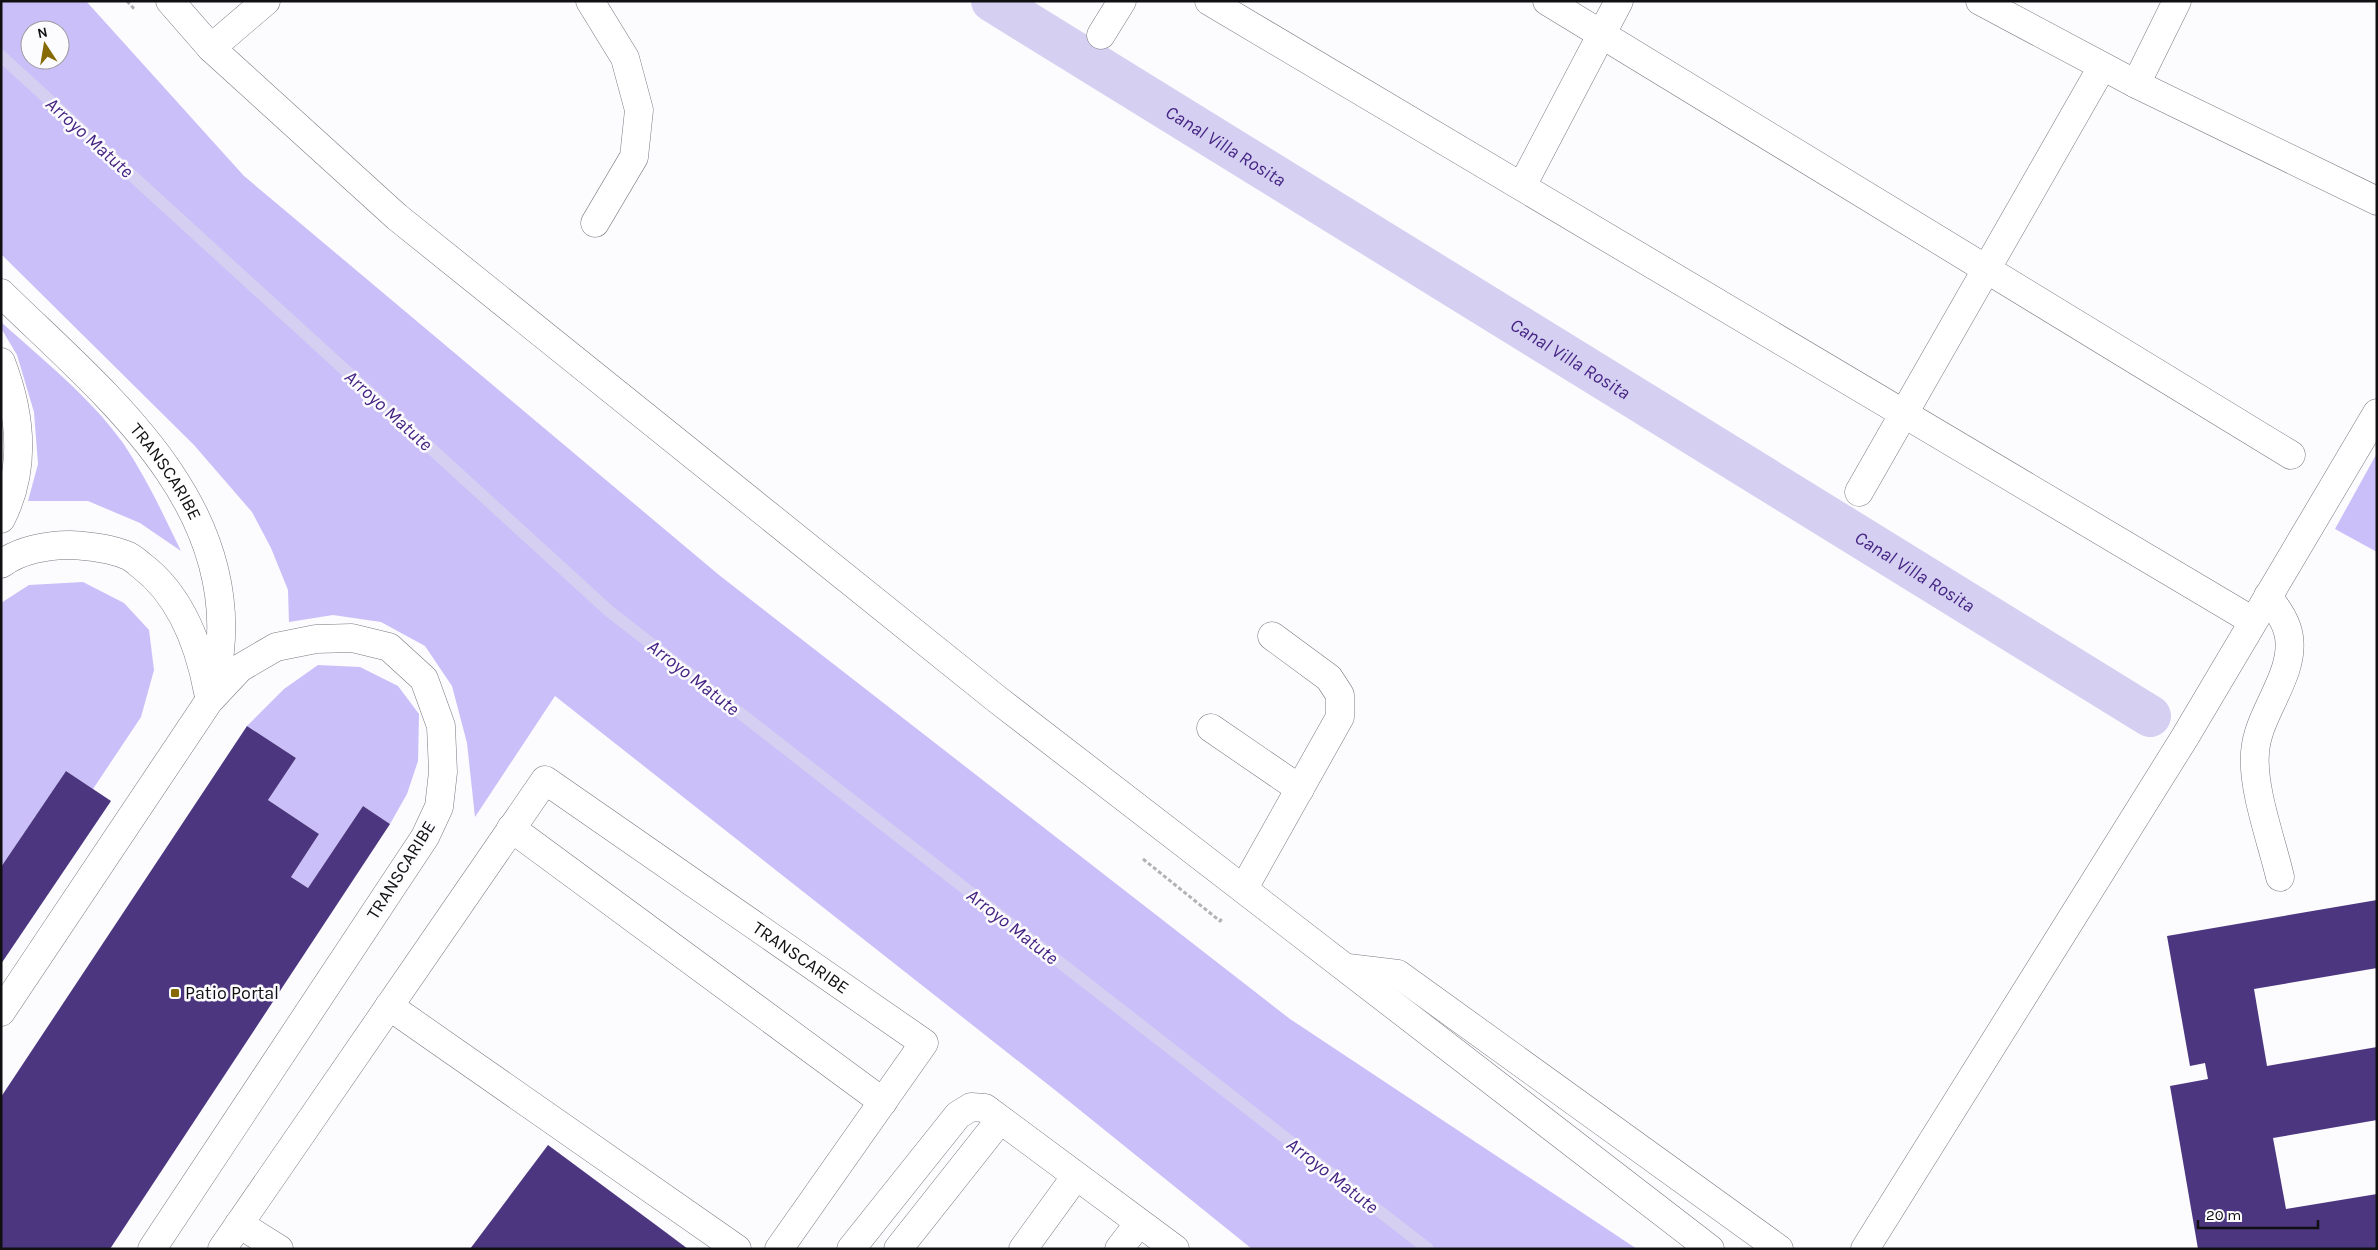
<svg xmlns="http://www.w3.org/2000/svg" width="2378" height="1250" viewBox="0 0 2378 1250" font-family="Karla,sans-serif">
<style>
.green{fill:#cabff9;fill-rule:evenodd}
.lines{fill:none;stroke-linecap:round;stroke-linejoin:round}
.stream{stroke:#d5cff2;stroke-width:12}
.canal{stroke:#d5cff2;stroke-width:42}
.building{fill:#4b367f}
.minor-casing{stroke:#7a7981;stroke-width:29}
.path{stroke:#b2b1b4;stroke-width:3;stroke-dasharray:4 2.5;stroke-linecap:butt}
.minor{stroke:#fff;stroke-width:28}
.poi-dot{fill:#856a05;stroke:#fcfbfe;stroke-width:2}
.labels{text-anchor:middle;stroke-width:5;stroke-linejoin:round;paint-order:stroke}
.street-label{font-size:18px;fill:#100f12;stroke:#fcfbfe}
.poi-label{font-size:18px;fill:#100f12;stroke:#fcfbfe;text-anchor:start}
.water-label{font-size:19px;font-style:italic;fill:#452483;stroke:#fcfbfe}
</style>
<rect width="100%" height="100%" fill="#fcfbfe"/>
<g class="green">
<path d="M1 1H86L244 176 719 575 1290 1019 1637 1249H1252L1060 1094 555 696 475 817 467 743 452 686 425 646 381 622 333 615 289 622 288 590 271 548 252 512 194 445 1 254ZM30 30H60V60H30Z"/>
<path d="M1 322C42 359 91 398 123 443 146 477 163 514 181 551L140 523 88 501H28L38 464 34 412 17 355 1 328Z"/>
<polygon points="2377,453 2377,552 2335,529"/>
<polygon points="83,582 124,603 149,630 154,670 141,717 93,789 66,771 1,867 1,603 29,585"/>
<polygon points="318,665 360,667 398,686 419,714 418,761 407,794 390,824 363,806 308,888 291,877 319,834 268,800 296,758 247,726 284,689"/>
</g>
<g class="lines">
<polyline class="stream" points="1,56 609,611 1428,1249"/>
<path class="canal" id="s1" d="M992 1 2150 716"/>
</g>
<g class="building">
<polygon points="247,726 296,758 268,800 319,834 291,877 308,888 363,806 390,824 110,1249 1,1249 1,1097"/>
<polygon points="66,771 111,801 1,964 1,867"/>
<polygon points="2377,900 2377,968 2254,989 2267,1066 2377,1047 2377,1120 2273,1138 2286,1209 2377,1194 2377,1249 2198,1249 2170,1086 2208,1079 2205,1063 2190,1066 2167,936"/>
<polygon points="548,1145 664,1231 688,1249 470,1249"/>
</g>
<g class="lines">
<g class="minor-casing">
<g id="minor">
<polyline points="170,1 211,48 397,217 998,700 1710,1249"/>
<polyline points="590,1 625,58 639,110 634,157 595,223"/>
<polyline points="1209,1 2253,621"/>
<polyline points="1547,1 2291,455"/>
<polyline points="1980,1 2136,84 2377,201"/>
<polyline points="1101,35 1122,1"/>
<polyline points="211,48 266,1"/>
<polyline points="2136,84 2177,1"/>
<polyline points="1522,186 1619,1"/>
<path id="s2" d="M1 293C100 390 236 496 220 651 219 667 213 684 210 699"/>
<path d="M1 362C21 414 27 468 1 519"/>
<polyline points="1859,492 2102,67"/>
<path d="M1 564C20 550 47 545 70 545 89 546 109 548 126 555 132 557 137 562 142 566 181 596 199 644 208 692"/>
<path d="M2268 596C2277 609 2287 622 2289 637 2295 676 2257 714 2255 753 2252 789 2272 842 2280 877"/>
<polyline points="1211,728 1300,789"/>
<polyline points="511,828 883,1102"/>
<polyline points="1244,888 1340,717 1340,695 1329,678 1272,636"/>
<polyline points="1348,968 1398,974 1779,1249"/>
<polyline points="389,1006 737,1249"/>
<polyline points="1,1012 209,701 240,668 276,647 316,639 352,638 389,647 424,679 441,726 443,772 439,807 425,837 152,1249"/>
<polyline points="239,1224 279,1249"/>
<path id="s3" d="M222 1249 545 780 924 1043 779 1249"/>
<polyline points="851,1249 958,1115 971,1107 985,1108 1175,1249"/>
<polyline points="898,1249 1000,1120"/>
<polyline points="1023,1249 1076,1176"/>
<polyline points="1119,1249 1139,1223"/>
<polyline points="1865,1249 2185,737 2377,413"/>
</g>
</g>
<g class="path">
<polyline points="127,1 135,10"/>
<polyline points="1143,859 1220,921 1223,917"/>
</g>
<use href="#minor" class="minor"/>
</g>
<rect class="poi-dot" x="170" y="988" width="10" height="10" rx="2.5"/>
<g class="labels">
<g class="street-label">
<text dy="6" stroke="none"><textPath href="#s2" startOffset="244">TRANSCARIBE</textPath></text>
<text transform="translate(401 870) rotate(-58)" y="6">TRANSCARIBE</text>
<text dy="6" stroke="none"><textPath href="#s3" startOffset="881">TRANSCARIBE</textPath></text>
</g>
<g class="poi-label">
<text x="185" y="999">Patio Portal</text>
</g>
<g class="water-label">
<text transform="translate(90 137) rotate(42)" y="7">Arroyo Matute</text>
<text dy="7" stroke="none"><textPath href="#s1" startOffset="275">Canal Villa Rosita</textPath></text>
<text dy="7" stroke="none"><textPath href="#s1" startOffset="680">Canal Villa Rosita</textPath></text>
<text transform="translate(389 410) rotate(42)" y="7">Arroyo Matute</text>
<text dy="7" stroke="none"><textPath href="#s1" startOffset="1085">Canal Villa Rosita</textPath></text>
<text transform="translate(694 677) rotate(38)" y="7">Arroyo Matute</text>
<text transform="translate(1013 926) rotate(38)" y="7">Arroyo Matute</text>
<text transform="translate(1333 1175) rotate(38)" y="7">Arroyo Matute</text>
</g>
</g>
<rect width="2378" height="1250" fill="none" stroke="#100f12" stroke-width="5"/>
<g transform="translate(45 45) rotate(348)"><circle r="24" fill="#fcfbfe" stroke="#9e9da0"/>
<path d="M0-4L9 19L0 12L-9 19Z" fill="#856a05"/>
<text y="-8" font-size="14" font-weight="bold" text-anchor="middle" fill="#100f12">N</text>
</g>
<path d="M2198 1220v8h120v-8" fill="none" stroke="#100f12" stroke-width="2.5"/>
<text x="2206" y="1220" font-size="15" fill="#100f12" stroke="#fcfbfe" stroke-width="4" paint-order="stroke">20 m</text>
</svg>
